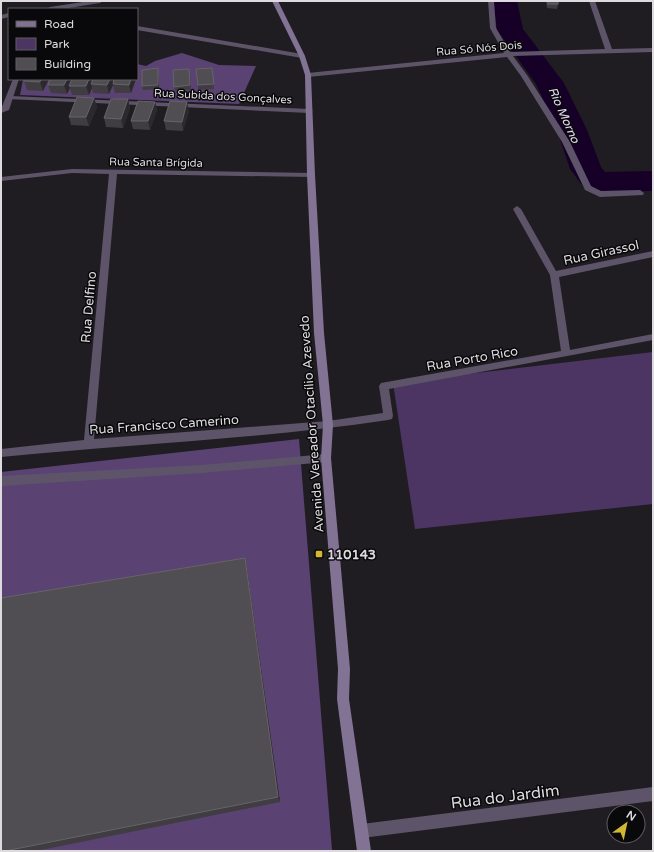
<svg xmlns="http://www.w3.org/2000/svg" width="654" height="852" viewBox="0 0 654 852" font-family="'Varela Round',sans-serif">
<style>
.green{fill:#4c3562}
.forest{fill:#5a4272}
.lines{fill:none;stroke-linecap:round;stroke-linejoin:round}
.river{fill:#160027;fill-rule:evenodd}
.service{fill:#5e5469;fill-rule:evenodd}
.minor{fill:#5e5469;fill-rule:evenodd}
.secondary{fill:#827294;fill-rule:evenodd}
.wall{fill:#3f3d42}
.shaded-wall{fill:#2b292e}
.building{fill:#504e53;stroke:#666468}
.poi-dot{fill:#d2b735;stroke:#09080a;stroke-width:1.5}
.labels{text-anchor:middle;stroke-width:3;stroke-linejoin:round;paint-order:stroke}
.far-street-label{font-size:11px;fill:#dddbde;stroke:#09080a}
.far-water-label{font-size:12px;font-style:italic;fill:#e5d7f6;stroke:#09080a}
.street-label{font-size:13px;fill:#dddbde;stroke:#09080a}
.poi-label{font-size:13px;font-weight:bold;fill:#dddbde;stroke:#09080a;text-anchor:start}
.near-street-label{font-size:16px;fill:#dddbde;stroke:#09080a}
</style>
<rect width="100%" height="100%" fill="#1f1d22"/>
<polygon class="green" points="653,352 653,504 415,529 393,383"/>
<g class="forest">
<polygon points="182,53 219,65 256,66 239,104 20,95 23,79 137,79 137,64 146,66 155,61"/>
<polygon points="299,439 332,850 1,851 1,472"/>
</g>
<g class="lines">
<polygon class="river" points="493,1 517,1 523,29 564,83 587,130 601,167 605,172 653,171 653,191 596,192 585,189 570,169 557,130 536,84 497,30"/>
<g class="service">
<polygon points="137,26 302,54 305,56 302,58 137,30"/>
<polygon points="13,79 19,79 9,110 1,113 1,109"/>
<polygon points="326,454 330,455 331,458 330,461 326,462 202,473 1,486 1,476 202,465"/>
</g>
<g class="minor">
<polygon points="89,1 103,1 100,3 62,9 47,9 50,7"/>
<polygon points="488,1 494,1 496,28 510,52 605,49 589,1 595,1 612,49 653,48 653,52 513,56 527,75 570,142 591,186 601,191 640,190 644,193 643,195 600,197 585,190 562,142 521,76 507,57 308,77 305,75 308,73 504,53 490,28"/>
<polygon points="9,13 9,17 1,19 1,15"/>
<polygon points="10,96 309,109 313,111 309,113 8,99 8,97"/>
<path d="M72 169 311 173 315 175 311 177 117 174 94 439 328 421 383 413 379 386 381 383 561 351 550 275 513 209 517 206 521 209 556 271 653 251V257L559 277 570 350 653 334V340L389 389 393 416 392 419 388 420C260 439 130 444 1 457V449L84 440 109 174 72 173 1 181V177Z"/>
<polygon points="653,787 653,801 362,838 357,836 355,831 357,826 362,824"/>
</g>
<polygon class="secondary" points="272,1 278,1 305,56 311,75 315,175 324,333 333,425 331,458 350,669 349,699 371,851 357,851 337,699 338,669 321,458 323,425 314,333 307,175 305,75 299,56"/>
</g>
<g class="wall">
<polygon points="546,1 558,1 558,4 557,9 547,8"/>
<polygon points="158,68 158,73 159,89 143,90 142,86"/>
<polygon points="212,68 214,89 198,90 198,85"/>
<polygon points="190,74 191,90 175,91 174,87"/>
<polygon points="49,79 43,91 27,90 24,81"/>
<polygon points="50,79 136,79 131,93 115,93 113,85 109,94 93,93 92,88 89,95 72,95 70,88 67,94 51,93 48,85"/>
<polygon points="94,98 97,107 89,126 71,125 69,117"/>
<polygon points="128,99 130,108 123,128 106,127 104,118"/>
<polygon points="155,102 157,110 150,130 133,129 131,121"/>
<polygon points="189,111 183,131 166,130 164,121"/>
<polygon points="247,570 280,802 36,851 1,851"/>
</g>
<g class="shaded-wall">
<polygon points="158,68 158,73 159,89 158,85"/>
<polygon points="41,79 49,79 43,91 40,82"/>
<polygon points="67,79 74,79 69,86 70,88 67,94 64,85"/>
<polygon points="89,79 95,79 91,84 92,88 89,95 86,86"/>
<polygon points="110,79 115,79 113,84 113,85 109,94 107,85"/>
<polygon points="131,79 136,79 131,93 129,85"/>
<polygon points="94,98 97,107 89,126 86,117"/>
<polygon points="128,99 130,108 123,128 121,119"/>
<polygon points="155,102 157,110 150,130 148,121"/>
<polygon points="187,102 189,111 183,131 182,122"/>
<polygon points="245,558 247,570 280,802 278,797"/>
</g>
<g class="building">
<rect x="548" y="1" width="10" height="3"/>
<polygon points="158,68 158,85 142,86 142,70"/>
<polygon points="212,68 214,84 198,85 196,69"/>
<polygon points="189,69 190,85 174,87 173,70"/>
<polygon points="25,79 41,79 40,82 24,81"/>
<polygon points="50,79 67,79 64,85 48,85"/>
<polygon points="72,79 89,79 86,86 69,86"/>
<polygon points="93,79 110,79 107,85 91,84"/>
<polygon points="114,79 131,79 129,85 113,84"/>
<polygon points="77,97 94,98 86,117 69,117"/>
<polygon points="111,99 128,99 121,119 104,118"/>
<polygon points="138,101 155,102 148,121 131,121"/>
<polygon points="170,101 187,102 182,122 164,121"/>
<polygon points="245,558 278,797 5,851 1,851 1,598"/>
</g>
<rect class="poi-dot" x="315" y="550" width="8" height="8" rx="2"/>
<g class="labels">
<g class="far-street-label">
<text transform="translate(479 48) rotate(-5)" y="4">Rua Só Nós Dois</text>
<text transform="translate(223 96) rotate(3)" y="4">Rua Subida dos Gonçalves</text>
<text transform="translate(156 162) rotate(1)" y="4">Rua Santa Brígida</text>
</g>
<g class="far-water-label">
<text transform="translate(564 115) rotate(66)" y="4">Rio Morno</text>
</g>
<g class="street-label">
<text transform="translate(601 252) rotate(-12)" y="5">Rua Girassol</text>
<text transform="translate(88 307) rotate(-85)" y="5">Rua Delfino</text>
<text transform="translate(472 358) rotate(-10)" y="5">Rua Porto Rico</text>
<text transform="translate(164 424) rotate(-4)" y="5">Rua Francisco Camerino</text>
<text transform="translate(311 424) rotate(-94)" y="5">Avenida Vereador Otacílio Azevedo</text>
</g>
<g class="poi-label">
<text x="327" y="559">110143</text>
</g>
<g class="near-street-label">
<text transform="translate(505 796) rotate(-7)" y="6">Rua do Jardim</text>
</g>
</g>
<rect width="654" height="852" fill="none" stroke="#dddbde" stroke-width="4"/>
<rect x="8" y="8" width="130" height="72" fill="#09080a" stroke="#5e5c5f"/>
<rect x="16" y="21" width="20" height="6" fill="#827294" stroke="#5e5c5f"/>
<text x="44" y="28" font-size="12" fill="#dddbde">Road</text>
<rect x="16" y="38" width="20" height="12" fill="#4c3562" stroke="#5e5c5f"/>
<text x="44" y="48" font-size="12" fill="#dddbde">Park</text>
<rect x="16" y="58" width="20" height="12" fill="#504e53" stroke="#5e5c5f"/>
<text x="44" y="68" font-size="12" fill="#dddbde">Building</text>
<g transform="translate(626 824) rotate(33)"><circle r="19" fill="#09080a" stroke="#5e5c5f"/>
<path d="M0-3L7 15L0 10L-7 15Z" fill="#d2b735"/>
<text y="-6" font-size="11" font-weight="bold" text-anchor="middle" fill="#dddbde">N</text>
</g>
</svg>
